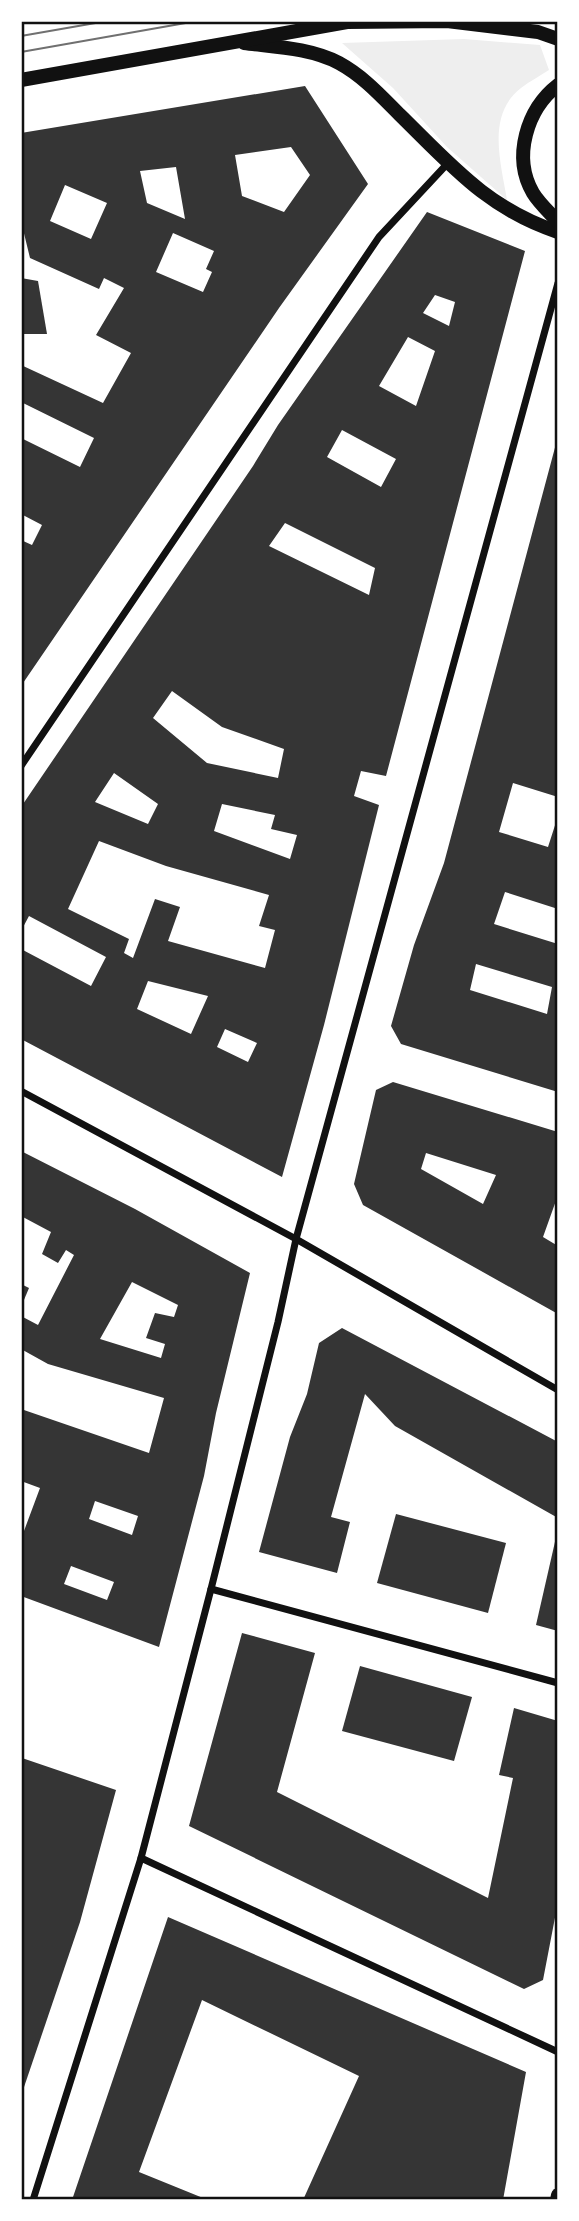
<svg xmlns="http://www.w3.org/2000/svg" width="579" height="2221" viewBox="0 0 579 2221" font-family="'IBM Plex Serif',serif">
<style>
.green{fill:#eee}
.building{fill:#353535;fill-rule:evenodd}
.lines{fill:none;stroke-linecap:round;stroke-linejoin:round}
.minor{stroke:#111;stroke-width:7}
.secondary{stroke:#111;stroke-width:14}
.tram{stroke:#707070;stroke-width:2}
.neatline{fill:none;stroke:#111;stroke-width:2.5}
</style>
<rect width="100%" height="100%" fill="#fff"/>
<path class="green" d="M464 39 540 45 549 70C540 76 530 81 521 88 486 115 501 163 507 200L447 147 393 88 342 43Z"/>
<g class="building">
<path d="M305 86 368 184 279 308 21 686V540L32 545 42 525 21 514V438L80 467 94 438 21 402V365L103 403 131 353 96 335 124 288 104 278 99 289 30 258 21 221V133ZM291 147 310 175 284 212 242 196 235 155ZM176 167 185 219 147 203 140 171ZM65 185 107 203 91 239 50 221ZM173 233 214 251 206 269 212 272 203 292 156 272Z"/>
<path d="M427 212 525 251 386 776 361 771 354 796 379 805 324 1025 282 1177 21 1039V949L91 986 106 957 29 916 21 931V807L253 466 278 425ZM435 295 455 302 449 326 423 313ZM408 337 435 351 416 406 379 386ZM342 430 396 459 381 487 327 457ZM285 523 375 568 369 595 269 546ZM172 691 222 727 284 749 278 778 207 763 153 718ZM114 773 158 804 148 824 95 802ZM222 804 275 815 271 829 297 835 290 859 214 831ZM99 841 166 866 269 895 259 926 275 930 265 968 168 941 180 907 155 899 133 958 124 953 129 939 68 909ZM148 981 208 996 191 1034 137 1009ZM225 1029 257 1043 248 1062 217 1047Z"/>
<polygon points="21,278 38,281 47,334 21,334"/>
<path d="M557 440 558 683 555 693 558 694V797L513 783 499 832 548 847 558 816V909L505 892 494 924 558 944V1092L401 1044 391 1026 414 945 444 863ZM476 964 552 987 547 1014 470 990Z"/>
<path d="M393 1082 558 1132V1195L543 1237 558 1246V1314L363 1205 354 1184 376 1090ZM426 1153 496 1175 483 1204 421 1169Z"/>
<path d="M21 1151 135 1209 250 1273 216 1413 204 1476 159 1647 21 1596V1539L40 1488 21 1481V1409L149 1453 164 1398 48 1364 21 1349V1316L38 1325 74 1255 66 1250 58 1263 42 1254 51 1232 21 1216ZM132 1282 178 1305 174 1317 155 1313 146 1338 165 1344 161 1358 100 1339ZM95 1501 138 1516 132 1535 89 1519ZM71 1566 114 1582 107 1600 64 1584Z"/>
<polygon points="21,1284 29,1288 21,1307"/>
<polygon points="342,1328 558,1442 558,1518 395,1426 365,1394 331,1517 350,1522 337,1573 259,1552 290,1437 307,1394 319,1343"/>
<polygon points="396,1514 506,1543 488,1613 377,1583"/>
<polygon points="557,1533 558,1533 558,1631 536,1625"/>
<polygon points="242,1633 315,1653 277,1792 488,1898 513,1778 499,1775 514,1708 558,1721 558,1902 543,1980 524,1989 189,1826"/>
<polygon points="360,1666 472,1697 454,1761 342,1731"/>
<polygon points="22,1758 116,1790 80,1922 21,2096"/>
<polygon points="168,1917 526,2072 503,2200 345,2200 341,2198 340,2200 303,2200 359,2076 202,2000 139,2172 208,2200 72,2200"/>
</g>
<g class="lines">
<g class="minor">
<polyline points="21,766 379,237 448,163"/>
<polyline points="21,1091 296,1239 558,1390"/>
<polyline points="211,1589 558,1683"/>
<polyline points="141,1858 558,2052"/>
<polyline points="33,2200 141,1858 211,1589 278,1322 296,1239 558,283"/>
</g>
<g class="secondary">
<path d="M244 43C276 47 310 48 339 63 363 76 381 96 400 115 451 165 488 209 558 232"/>
<polyline points="21,80 347,22 447,21 538,32 558,39"/>
<path d="M558 85C527 109 512 157 533 193 539 203 550 213 558 222"/>
<polyline points="557,2200 558,2195"/>
</g>
<g class="tram">
<polyline points="21,36 107,21"/>
<polyline points="21,52 197,21"/>
</g>
</g>
<rect width="579" height="2221" fill="none" stroke="#ffffff" stroke-width="46"/>
<rect x="23" y="23" width="533" height="2175" class="neatline"/>
</svg>
